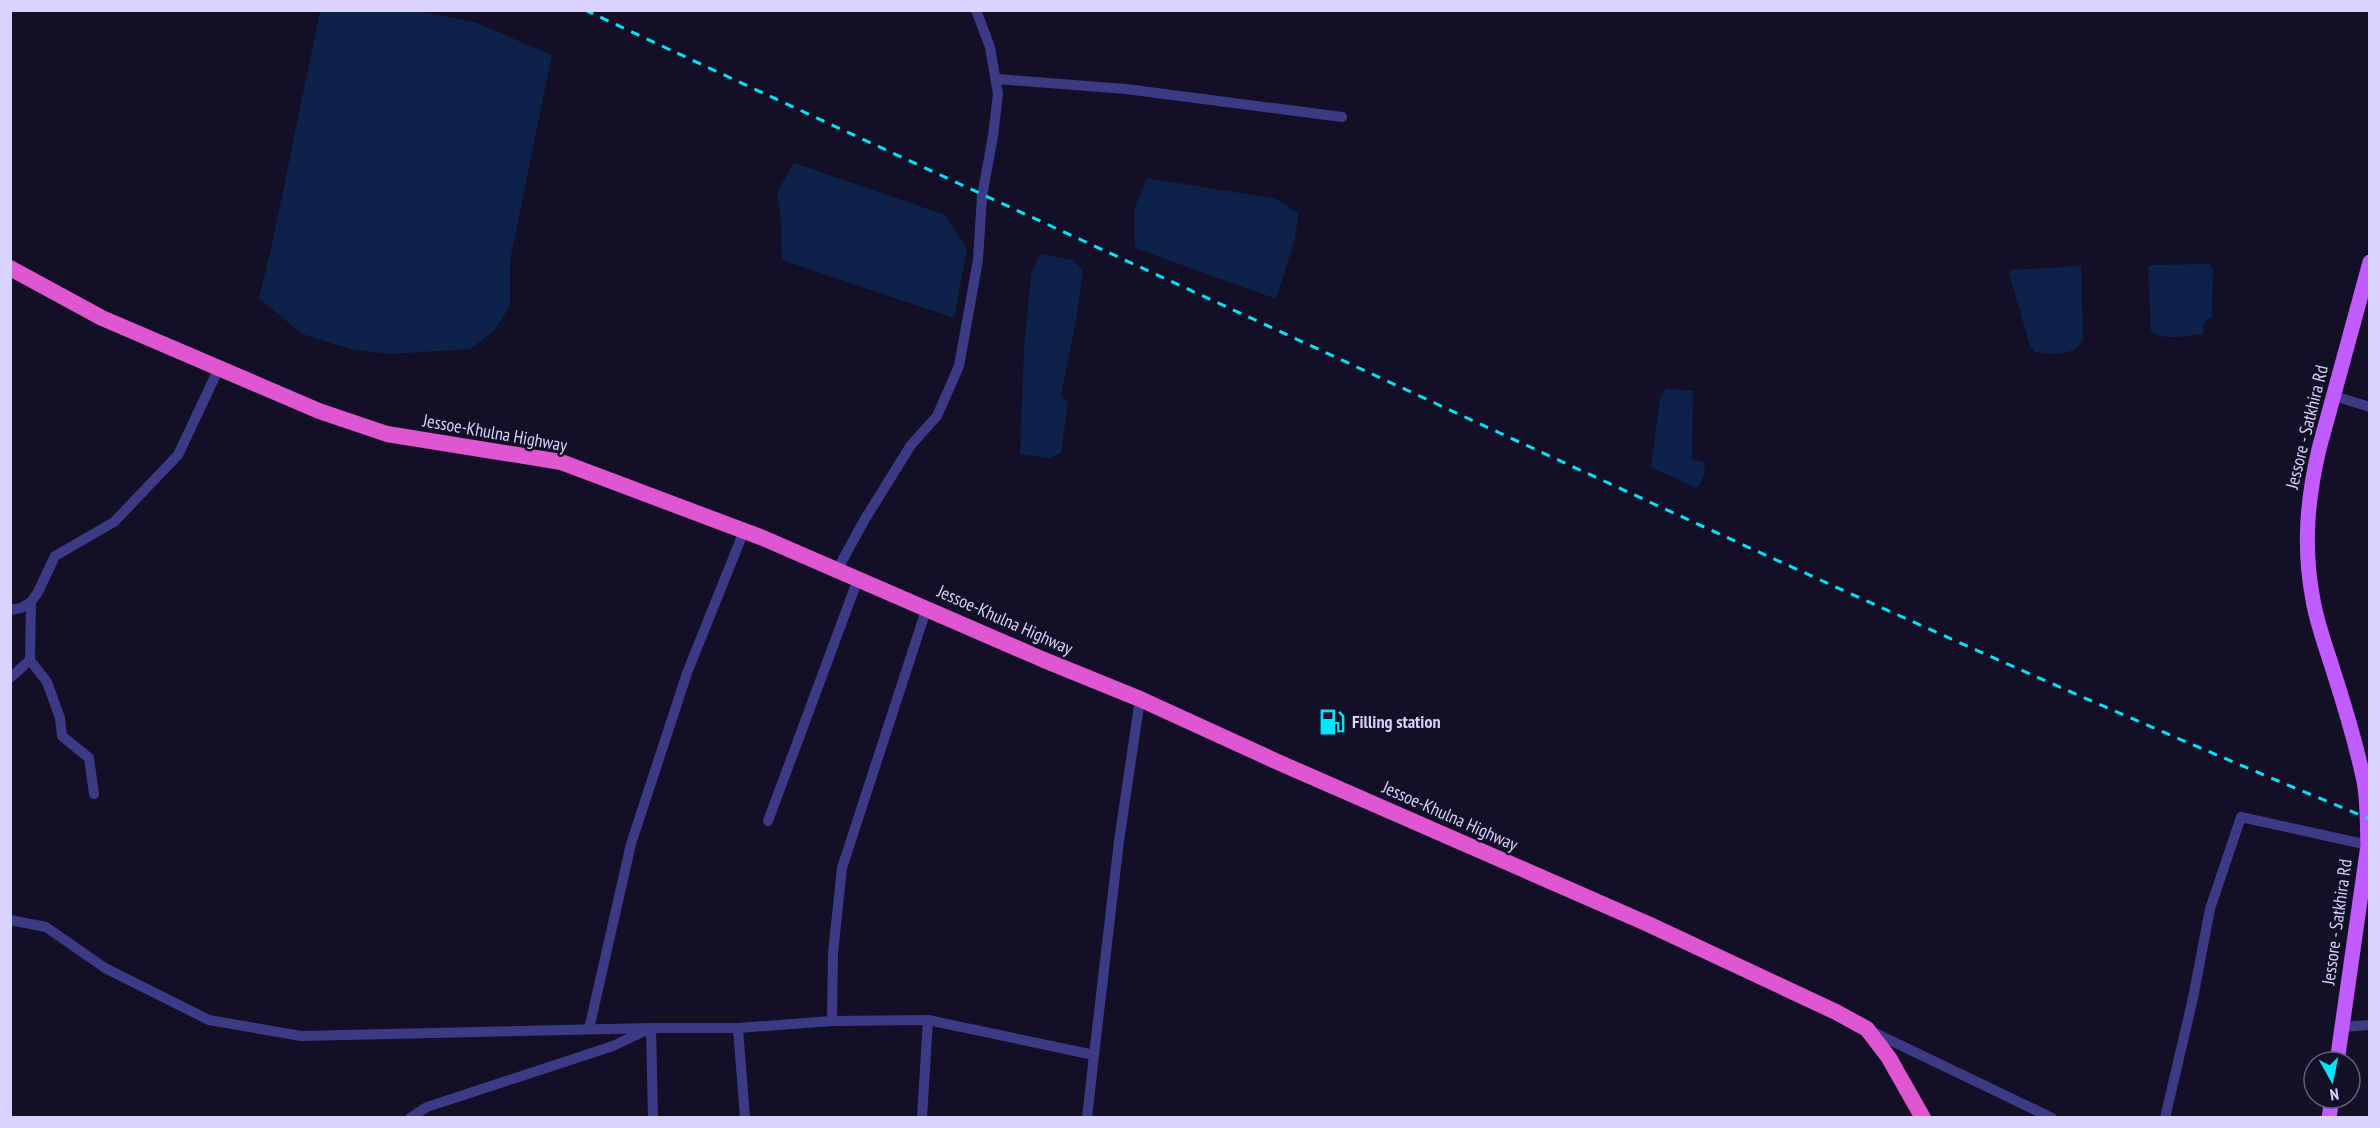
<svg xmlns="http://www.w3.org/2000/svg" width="2380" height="1128" viewBox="0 0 2380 1128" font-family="'PT Sans Narrow',sans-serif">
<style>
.water{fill:#0c2248}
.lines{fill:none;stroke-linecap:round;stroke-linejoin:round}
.minor{stroke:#3d3a85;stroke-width:10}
.primary{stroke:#c25bff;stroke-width:15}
.trunk{stroke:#e055d1;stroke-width:16}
.rail{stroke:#00e5ff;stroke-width:3;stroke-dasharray:9 8;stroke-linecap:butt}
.labels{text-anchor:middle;stroke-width:5;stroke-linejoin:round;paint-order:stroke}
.street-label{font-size:18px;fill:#d9d4ff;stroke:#130f26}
.poi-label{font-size:18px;font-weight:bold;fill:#d9d4ff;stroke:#130f26;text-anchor:start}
</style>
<rect width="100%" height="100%" fill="#130f26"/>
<g class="water">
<polygon points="320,11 417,11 474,22 552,55 510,260 510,306 494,331 470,349 390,354 350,349 302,334 259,298 273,240"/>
<polygon points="794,163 945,215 967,249 954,318 782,260 781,220 777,192"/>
<polygon points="1147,178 1276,199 1299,214 1294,242 1276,299 1135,248 1134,209"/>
<polygon points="1040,254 1072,260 1083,270 1076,321 1061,394 1068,403 1061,453 1049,458 1020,454 1024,348 1031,275"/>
<path d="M2209 264 2213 270 2212 317 2204 322 2203 334C2188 335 2162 342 2151 331L2148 267 2151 265Z"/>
<path d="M2081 266 2083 339C2076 357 2051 354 2035 352L2030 346 2009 273 2011 270Z"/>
<path d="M1666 388 1693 391 1692 459 1704 462C1707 470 1702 483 1696 488L1651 467 1660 399Z"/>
</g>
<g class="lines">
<g class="minor">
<polyline points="997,79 1126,89 1342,117"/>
<polyline points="2334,396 2370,407"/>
<polyline points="837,570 865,519 911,445 937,416 959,366 978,260 982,196 993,136 998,94 990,47 976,10"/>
<polyline points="31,602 30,660 47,682 60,718 62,736 89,758 94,794"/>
<polyline points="10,610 21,608 31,602 38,592 55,556 114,522 178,455 219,368"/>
<polyline points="10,678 30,660"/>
<polyline points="768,821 858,579"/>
<polyline points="10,920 46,927 105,968 209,1020 301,1036 651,1028 613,1046 427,1107 410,1118"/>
<polyline points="928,1020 1094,1055 1119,841 1140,699"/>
<polyline points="2342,1027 2370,1025"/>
<polyline points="589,1029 631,844 687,673 744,531"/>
<polyline points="1871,1031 2052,1118"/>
<polyline points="653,1118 651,1028 738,1028"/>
<polyline points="745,1118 738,1028 832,1021"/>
<polyline points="922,1118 928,1020 832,1021 833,953 842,868 927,607"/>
<polyline points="1087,1118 1094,1055"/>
<polyline points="2165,1118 2193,998 2210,909 2241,817 2368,845"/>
</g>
<g class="primary">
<path d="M2337 1062 2368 845C2367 824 2368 802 2364 781 2356 744 2345 707 2333 670 2326 647 2317 624 2313 600 2303 548 2307 500 2319 449L2370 262"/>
<polyline points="2329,1118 2332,1098"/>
</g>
<polyline class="trunk" points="10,268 102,318 319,411 387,434 561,462 763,538 1044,660 1140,699 1280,763 1648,924 1836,1012 1867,1029 1889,1058 1923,1118"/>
<path class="rail" d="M585 10C873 145 1163 277 1452 411 1756 551 2060 692 2370 819"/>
</g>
<defs>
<g id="fuel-bare" transform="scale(2.07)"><path d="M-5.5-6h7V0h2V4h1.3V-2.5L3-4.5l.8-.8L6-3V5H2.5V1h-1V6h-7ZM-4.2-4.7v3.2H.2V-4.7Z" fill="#00e5ff" stroke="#130f26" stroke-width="2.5" paint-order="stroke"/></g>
</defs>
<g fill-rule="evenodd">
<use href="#fuel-bare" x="1332" y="722"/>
</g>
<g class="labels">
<g class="street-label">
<text transform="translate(2307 427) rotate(-76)" y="6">Jessore - Satkhira Rd</text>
<text transform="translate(495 433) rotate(10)" y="6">Jessoe-Khulna Highway</text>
<text transform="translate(1005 620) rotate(24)" y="6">Jessoe-Khulna Highway</text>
<text transform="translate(1450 816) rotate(24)" y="6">Jessoe-Khulna Highway</text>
<text transform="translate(2337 922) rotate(-82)" y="6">Jessore - Satkhira Rd</text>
</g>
<g class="poi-label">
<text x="1352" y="728">Filling station</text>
</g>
</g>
<rect width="2380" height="1128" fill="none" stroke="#d9d4ff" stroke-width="24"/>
<g transform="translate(2332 1080) rotate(171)"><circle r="28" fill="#130f26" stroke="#625e7d" stroke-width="1.5"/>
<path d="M0-4.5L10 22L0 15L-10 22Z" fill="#00e5ff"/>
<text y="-9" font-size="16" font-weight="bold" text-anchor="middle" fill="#d9d4ff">N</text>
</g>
</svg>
